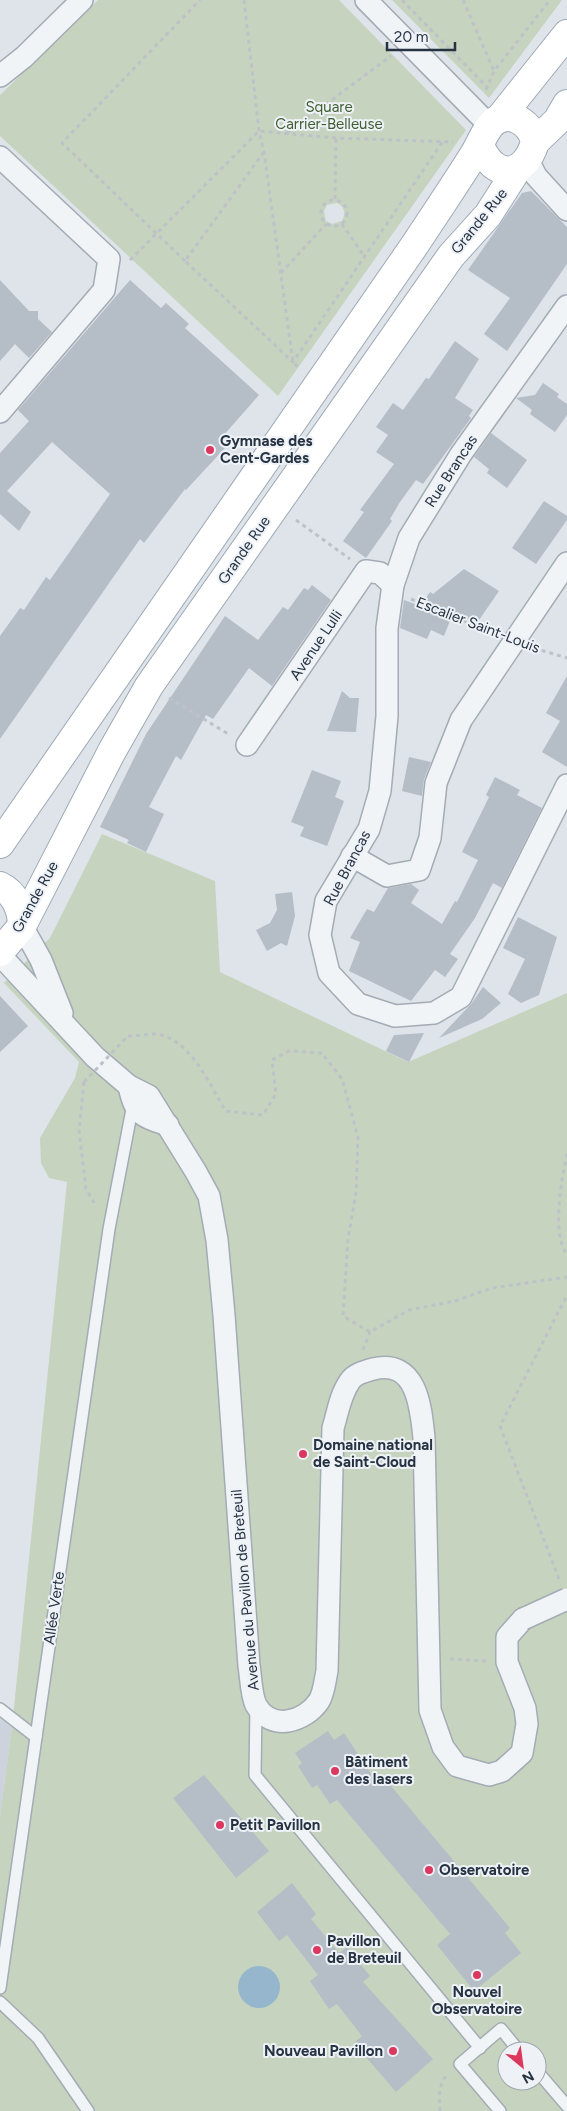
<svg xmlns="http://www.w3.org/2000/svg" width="567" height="2111" viewBox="0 0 567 2111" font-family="Figtree,sans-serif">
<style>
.built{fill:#ccd3dc}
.green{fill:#c6d4bf;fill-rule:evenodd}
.water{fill:#96b6cd}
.building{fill:#b5bdc7}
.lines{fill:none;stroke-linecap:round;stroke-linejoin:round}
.service-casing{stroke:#a3abb4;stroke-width:14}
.minor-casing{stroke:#a3abb4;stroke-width:24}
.primary-casing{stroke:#9da9b6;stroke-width:30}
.path{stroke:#bcc2c8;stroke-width:3;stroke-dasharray:4 4;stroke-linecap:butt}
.service{stroke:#f1f4f7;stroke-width:11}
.minor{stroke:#f1f4f7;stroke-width:21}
.primary{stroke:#fff;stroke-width:28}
.minor-bridge-casing{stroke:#a3abb4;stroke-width:24;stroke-linecap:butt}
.path-bridge{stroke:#bcc2c8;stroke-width:3;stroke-dasharray:4 4;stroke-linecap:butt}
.minor-bridge{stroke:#f1f4f7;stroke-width:21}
.poi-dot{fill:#db375f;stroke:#eef2f7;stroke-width:2}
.labels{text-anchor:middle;stroke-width:4;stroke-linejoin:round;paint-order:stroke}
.park-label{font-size:15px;fill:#3f5f32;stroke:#eef2f7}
.street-label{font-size:15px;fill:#263342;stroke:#eef2f7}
.poi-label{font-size:15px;font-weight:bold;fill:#263342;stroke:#eef2f7;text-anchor:start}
</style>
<rect width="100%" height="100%" fill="#dee4e9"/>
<polygon class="built" points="0,1717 12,1727 0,1816"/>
<g class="green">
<path d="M98 0H339L466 130 278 396 0 136V95ZM337 203C345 207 346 214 342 221L332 224 326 221 324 211 327 205Z"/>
<polygon points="392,0 562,0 489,98"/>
<path d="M102 834 215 881 220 972 408 1062 567 993V2111H0V1816L12 1727 67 1182 49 1178 41 1163 40 1138 75 1078 79 1062 4 983 50 938ZM507 2051H537V2081H507Z"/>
</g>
<circle class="water" cx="259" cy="1987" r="21"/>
<g class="building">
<polygon points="531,191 567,227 567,264 507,351 484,334 510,298 468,270 522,193"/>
<polygon points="0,280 29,311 38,311 38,319 52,332 29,358 15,344 0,361"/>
<polygon points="130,280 161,308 166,303 189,324 185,328 259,395 222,437 225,439 222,441 225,448 186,490 185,489 144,543 140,539 0,739 0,636 20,608 24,610 46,577 50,580 110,494 52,442 7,491 31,512 19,531 0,514 0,453 29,421 18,410"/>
<polygon points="455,341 479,359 455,398 473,410 469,416 471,418 423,484 416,480 400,502 390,519 392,521 366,558 343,541 364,512 360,510 394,464 376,452 388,435 376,427 393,403 403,410 426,378 429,379"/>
<polygon points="543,383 559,394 557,397 567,404 567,415 555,432 530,414 532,410 516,398 535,395"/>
<polygon points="491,433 527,460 507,488 487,473 489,469 474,457"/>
<polygon points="544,501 567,516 567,520 536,564 512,548"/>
<polygon points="464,569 499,591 477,623 453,613 444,636 431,630 427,639 400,628 404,600 420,606 430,592 433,594"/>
<polygon points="312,585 331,600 272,686 249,668 213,719 206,715 181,760 176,756 149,807 164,814 146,852 127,843 129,840 100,827 146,734 225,616 258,640 283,607 288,610 304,588 308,590"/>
<polygon points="567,676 567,767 542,752 560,721 546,713"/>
<polygon points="342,691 350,698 359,698 356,732 327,731"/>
<polygon points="409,757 431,762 424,779 422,796 402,791"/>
<polygon points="312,770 341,781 335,797 344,801 327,846 300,836 304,827 291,822"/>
<polygon points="495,777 520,790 517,795 542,808 502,888 493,883 475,918 450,954 458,959 445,977 435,970 411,1001 349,971 360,942 350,938 367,909 374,912 388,888 411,884 419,890 411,903 442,924 455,901 457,902 478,860 462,852 489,797 486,795"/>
<polygon points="292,892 295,916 287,946 281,943 267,951 256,930 270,923 277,910 275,894"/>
<polygon points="518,917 557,937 539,995 521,1003 508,994 525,959 503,948"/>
<polygon points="483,987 501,1003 482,1019 439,1038 472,1003"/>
<polygon points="0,996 28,1026 0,1052"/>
<polygon points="424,1033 409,1062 386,1051 394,1035"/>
<polygon points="328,1731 334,1740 344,1733 379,1786 386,1780 510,1928 505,1933 521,1953 474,1991 437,1945 450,1934 337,1800 330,1804 317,1785 312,1788 298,1766 302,1763 295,1753"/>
<polygon points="204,1775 269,1851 236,1878 173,1798"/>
<polygon points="292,1883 316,1914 311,1919 339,1953 347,1947 370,1976 363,1982 433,2059 396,2092 354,2043 362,2036 337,2004 329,2009 310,1981 318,1975 287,1935 279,1941 257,1912"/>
</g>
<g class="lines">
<g class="service-casing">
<g id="service">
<polyline points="256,1706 255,1775 480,2048"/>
<polyline points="0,1709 36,1737"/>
<polyline points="0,1988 109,1229 133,1104"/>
<polyline points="0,2002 38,2038 88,2111"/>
<polyline points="537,2071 567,2106"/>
<polyline points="500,2111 460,2064 501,2029 519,2051"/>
</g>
</g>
<g class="minor-casing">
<g id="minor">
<polyline points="366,0 490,126"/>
<polyline points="0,76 24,57 82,0"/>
<polyline points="0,157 109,259 104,290 0,412"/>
<polyline points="528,160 536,176 567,210"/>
<polyline points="567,306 461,454 409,538 393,585 387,628 387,716 380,791 369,829 326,901 320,935 329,973 358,1004 395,1016 434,1013 461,997 567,785"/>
<polyline points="247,745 366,571 380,573 393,585"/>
<polyline points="352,856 387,876 419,870 430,838 436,783 461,720 567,563"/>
<polyline points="22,926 41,960 62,1013"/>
<path d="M0 955 95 1057 129 1086 149 1096 196 1172 209 1196 217 1240 224 1315 249 1666C251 1677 251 1695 256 1705 271 1732 305 1722 319 1701 324 1693 325 1680 327 1671L333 1428C338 1412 340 1395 350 1381 354 1374 366 1371 373 1369 417 1358 421 1408 424 1438L430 1710 443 1747 457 1766 489 1775 502 1771 522 1753 527 1724 525 1708 507 1662V1637L523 1619"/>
<path d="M129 1086C135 1115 141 1116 168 1125"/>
</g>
</g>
<g class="primary-casing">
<g id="primary">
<polyline points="499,119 567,34"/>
<polyline points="535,142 557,121 567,104"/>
<path d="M0 844 414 246C434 216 454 186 473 156 479 147 483 135 490 126 505 107 531 121 535 142 525 178 494 181 480 145"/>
<path d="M0 886C15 893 22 910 22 926"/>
<polyline points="0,952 22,926 112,751 149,686 451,256 488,215 518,168"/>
</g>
</g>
<g class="path">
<polyline points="244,0 259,131 264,152 293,362 299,368"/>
<polyline points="402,0 487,87"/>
<polyline points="463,0 494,71"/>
<polyline points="486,90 494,71 550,0"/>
<polyline points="287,133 391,56"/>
<polyline points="264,152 185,261 293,362 443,141"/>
<polyline points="335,199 336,138"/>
<circle cx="334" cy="213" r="13"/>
<polyline points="342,224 364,256"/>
<polyline points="130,260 259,131 336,138 453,142"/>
<polyline points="185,261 62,143 200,0"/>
<polyline points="281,273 326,224"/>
<polyline points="296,520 350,559"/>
<polyline points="411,599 493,633"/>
<polyline points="534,648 567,658"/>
<polyline points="169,698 230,735"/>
<path d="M128 1036C137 1036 146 1034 155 1034 191 1038 209 1085 226 1111L263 1115 276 1094 272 1060 289 1051 322 1053 342 1079 358 1137 356 1192 348 1239 343 1316 370 1332 409 1310 455 1301 492 1288 567 1277"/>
<polyline points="84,1082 79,1130 86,1189 96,1206"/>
<path d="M567 1154C562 1177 551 1235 567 1254"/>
<polyline points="363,1350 370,1332"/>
<polyline points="559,1579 500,1426 567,1295"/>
<polyline points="450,1659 486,1661"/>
<path d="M440 2111C439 2098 438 2083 448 2074"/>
</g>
<use href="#service" class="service"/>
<use href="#minor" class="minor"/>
<use href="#primary" class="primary"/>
<g class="minor-bridge-casing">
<polyline id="minor-bridge" points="523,1619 567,1599"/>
</g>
<polyline class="path-bridge" points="84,1082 128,1036"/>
<use href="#minor-bridge" class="minor-bridge"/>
</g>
<g class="poi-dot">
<circle cx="210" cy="450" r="5"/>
<circle cx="303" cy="1454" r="5"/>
<circle cx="335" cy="1771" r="5"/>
<circle cx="220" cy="1825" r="5"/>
<circle cx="429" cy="1870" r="5"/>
<circle cx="317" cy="1950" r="5"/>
<circle cx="477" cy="1975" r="5"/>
<circle cx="393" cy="2051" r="5"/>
</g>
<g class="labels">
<g class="park-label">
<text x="329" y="112">Square<tspan x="329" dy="17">Carrier-Belleuse</tspan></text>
</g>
<g class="street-label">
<text transform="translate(479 221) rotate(-51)" y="5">Grande Rue</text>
<text transform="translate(451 471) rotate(-57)" y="5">Rue Brancas</text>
<text transform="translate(244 550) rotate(-55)" y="5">Grande Rue</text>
<text transform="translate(478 625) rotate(21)" y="5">Escalier Saint-Louis</text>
<text transform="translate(316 645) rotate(-56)" y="5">Avenue Lulli</text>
<text transform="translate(347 868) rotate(-62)" y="5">Rue Brancas</text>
<text transform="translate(35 897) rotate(-61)" y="5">Grande Rue</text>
<text transform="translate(245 1590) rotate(-95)" y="5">Avenue du Pavillon de Breteuil</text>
<text transform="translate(54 1608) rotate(-82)" y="5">Allée Verte</text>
</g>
<g class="poi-label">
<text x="220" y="446">Gymnase des<tspan x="220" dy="17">Cent-Gardes</tspan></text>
<text x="313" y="1450">Domaine national<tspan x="313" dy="17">de Saint-Cloud</tspan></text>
<text x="345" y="1767">Bâtiment<tspan x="345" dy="17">des lasers</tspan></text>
<text x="230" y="1830">Petit Pavillon</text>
<text x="439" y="1875">Observatoire</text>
<text x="327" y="1946">Pavillon<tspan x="327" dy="17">de Breteuil</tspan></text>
<text x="477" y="1997" text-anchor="middle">Nouvel<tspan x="477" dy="17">Observatoire</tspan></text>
<text x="383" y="2056" text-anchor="end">Nouveau Pavillon</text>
</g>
</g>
<g transform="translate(522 2066) rotate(151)"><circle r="24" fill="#eef2f7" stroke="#9ea6af"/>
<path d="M0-4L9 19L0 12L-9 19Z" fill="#db375f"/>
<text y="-8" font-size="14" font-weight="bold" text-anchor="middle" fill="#263342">N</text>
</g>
<path d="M387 42v8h68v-8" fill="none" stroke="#263342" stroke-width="2.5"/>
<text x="394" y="42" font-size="15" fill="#263342" stroke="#eef2f7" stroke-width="4" paint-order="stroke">20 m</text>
</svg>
